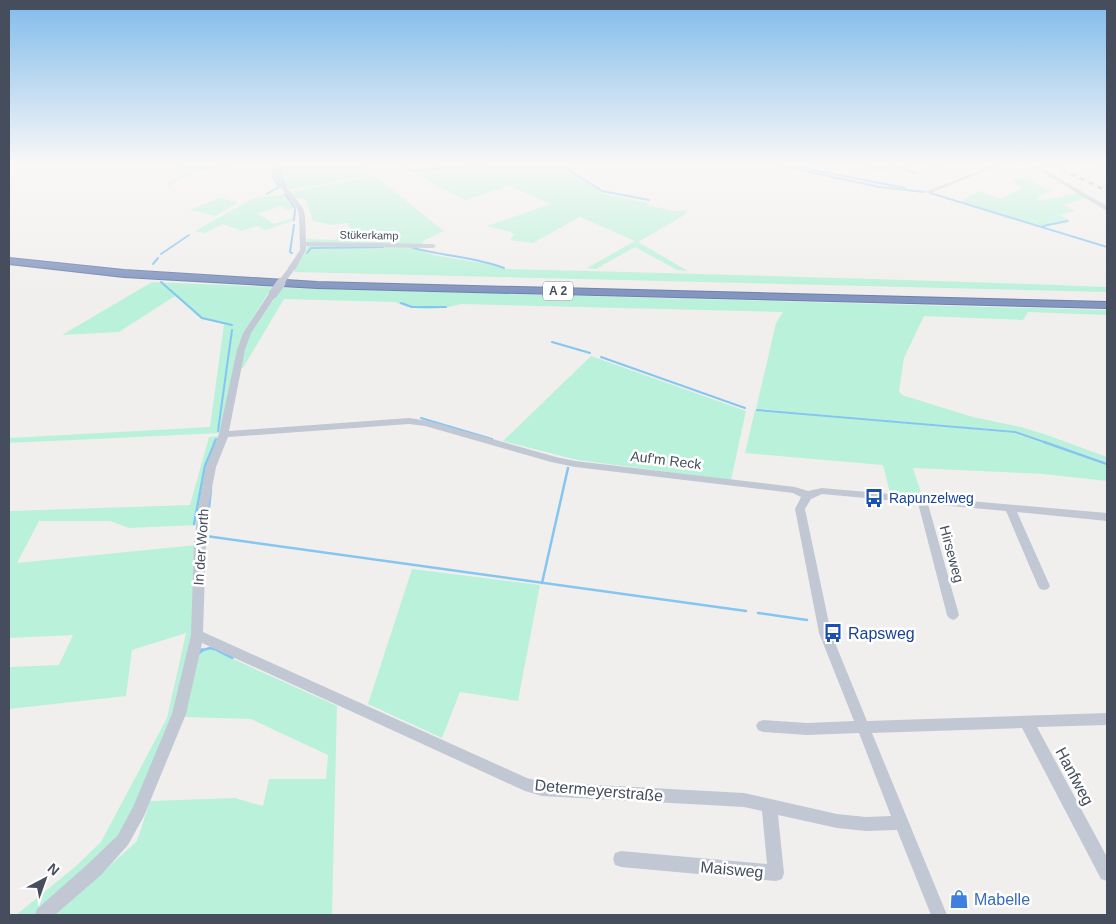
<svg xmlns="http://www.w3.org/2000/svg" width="1116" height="924" viewBox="0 0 1116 924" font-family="Arial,sans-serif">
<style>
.green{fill:#baf1da}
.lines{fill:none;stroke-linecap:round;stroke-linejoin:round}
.stream-far2{stroke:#85c6f0;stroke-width:2}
.stream-far1{stroke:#85c6f0;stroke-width:2.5}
.stream{stroke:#85c6f0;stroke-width:4}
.highway-casing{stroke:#6f81ac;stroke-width:2}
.minor{fill:#c1c8d4;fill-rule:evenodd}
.major{fill:#adb8cf;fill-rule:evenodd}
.highway{fill:#8396c0;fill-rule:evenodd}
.rail-casing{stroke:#b0b2b9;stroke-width:3}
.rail{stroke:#fff;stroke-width:2;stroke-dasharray:5;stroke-linecap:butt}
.minor-bridge-far1{stroke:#c1c8d4;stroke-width:6}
.minor-bridge{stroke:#c1c8d4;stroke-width:9}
.labels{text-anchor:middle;stroke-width:5;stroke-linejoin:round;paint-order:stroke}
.far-street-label{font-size:11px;fill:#464e5d;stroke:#fff}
.shield{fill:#fff;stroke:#7e838e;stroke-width:1}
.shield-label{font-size:12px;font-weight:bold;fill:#464e5d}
.street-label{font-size:14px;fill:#464e5d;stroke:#fff}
.transit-label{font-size:14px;fill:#164399;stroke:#fff;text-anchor:start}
.near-transit-label{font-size:16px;fill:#164399;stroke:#fff;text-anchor:start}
.near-street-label{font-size:16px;fill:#464e5d;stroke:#fff}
.near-shop-label{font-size:16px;fill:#366cbe;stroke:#fff;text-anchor:start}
</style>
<rect width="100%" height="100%" fill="#f1efee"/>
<g class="green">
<polygon points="159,163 275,163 273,167 249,164 197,171 169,186 165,185 191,170"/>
<polygon points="284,163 370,163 366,168 371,175 289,190 281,174"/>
<polygon points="498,163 556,163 604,194 649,203 647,205 673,211 688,210 683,216 638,242 688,271 677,270 635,247 596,269 587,268 635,241 580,217 533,243 510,240 514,235 511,232 487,226 551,204 510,186 465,200 411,172"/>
<path d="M375 176 444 231 425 240 416 249 434 255 498 266 503 269C705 274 906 279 1107 287V292L294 272 307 249V239L336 240 338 234 362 237 360 229 351 230 348 223 331 225 313 221 306 200 295 198 290 192Z"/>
<polygon points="1017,178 1029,178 1051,191 1036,198 1040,201 1078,193 1087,198 1064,205 1075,211 1060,215 1069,220 1041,226 960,202 979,191 1001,199 1022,188 1011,180"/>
<polygon points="284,194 294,208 288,210 280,206 258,214 274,224 294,218 293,221 265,230 257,226 242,231 223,224 205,233 195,231 252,199"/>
<polygon points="219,198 239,202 216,216 190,210"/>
<polygon points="152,282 272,287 243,333 237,351 222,433 9,443 9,438 210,427 224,324 201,319 175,296 119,332 62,335"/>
<path d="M282 288 1107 310V315L1028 312 1023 320 924 316 904 358 899 391 902 395 973 417 1021 427 1047 435 1107 457V462L1014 431 756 409 776 323 783 312 461 304C440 310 414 312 395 302L284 299 243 368H240L250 333Z"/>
<polygon points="591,356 746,411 731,480 577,460 503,441"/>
<polygon points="755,410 1014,433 1107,465 1107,481 1043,474 913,468 922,496 890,493 883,465 745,453"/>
<polygon points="220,436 199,525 129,528 110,521 39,521 17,563 196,545 192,631 176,715 121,838 93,868 37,915 16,915 75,867 101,842 167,718 186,633 132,650 126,696 9,709 9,667 59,665 73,635 9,638 9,511 190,505 209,437"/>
<polygon points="412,569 540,585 518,701 460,692 442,738 368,704"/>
<polygon points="206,648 211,649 337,706 332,915 55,915 137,841 150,801 235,798 263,806 269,779 326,779 328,755 251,719 184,717 198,655"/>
</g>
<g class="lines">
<g class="stream-far2">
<polyline points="173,163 200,169 237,163"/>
<polyline points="263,163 275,164"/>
<polyline points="396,163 413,171 492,163"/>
<polyline points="558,163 602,191 649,200"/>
<polyline points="768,163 879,187 924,192"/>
<polyline points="778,163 905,188"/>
<polyline points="9,164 19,163"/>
<polyline points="280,174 286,187"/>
<polyline points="930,193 1107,247"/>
<polyline points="267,194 279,187 272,176 276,163"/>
<polyline points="285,194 295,208"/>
<polyline points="294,220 295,210"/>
<polyline points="1043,226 1068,221"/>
<path d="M413 248C443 256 476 257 504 268"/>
<polyline points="292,253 290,252 294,225"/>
<polyline points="307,253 311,248 383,247"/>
<polyline points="161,254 189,235"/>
<polyline points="153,264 158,258"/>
<polyline points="161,282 202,318 232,325"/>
<polyline points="401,303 412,307 446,307"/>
<polyline points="552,342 590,353"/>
<polyline points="601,357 745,408"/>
<polyline points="757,410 1015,432 1047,443"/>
<polyline points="421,418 492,439"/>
<polyline points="218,431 232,330"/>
<polyline points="214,443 216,439"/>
</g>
<g class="stream-far1">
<polyline points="1044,442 1107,464"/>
<polyline points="211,489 206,536 746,611"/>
<polyline points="194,524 205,466 215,442"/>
<polyline points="542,583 568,468"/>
<polyline points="758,613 807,620"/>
<polyline points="200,651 210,648 221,651"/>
</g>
<g class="stream">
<polyline points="218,650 232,657"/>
<polyline points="198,653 202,650"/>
</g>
<g class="highway-casing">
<polygon id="highway" points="9,258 124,270 317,282 1107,302 1107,308 317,288 124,277 9,264"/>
</g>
<g class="minor">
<polygon points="277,163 283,163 280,179 303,208 305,216 306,242 433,244 436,246 433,248 306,246 306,250 295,270 289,270 288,268 300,250 299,216 297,208 274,179"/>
<polygon points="858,163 865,163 880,168 887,165 883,163 895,164 919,173 916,175 893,167 880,172"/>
<polygon points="926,163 933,163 941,166 938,168"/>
<polygon points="999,163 1006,163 930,193 925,192"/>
<polygon points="1027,163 1033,163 1107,206 1107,211"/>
<path d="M270 292H273L277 294 251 333 245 350 229 431 409 418 429 421 556 457 575 461 795 487 808 491 822 488 1107 513V521L1017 512 1050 586 1048 589 1044 590 1040 589 1038 586 1006 511 928 504 959 615 957 618 953 620 949 618 947 615 918 503 822 494 811 499 805 509 831 633 867 721 1107 713V725L1037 727 1107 857V881L1101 879 1022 728 872 733 947 915H931L897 830 866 831 837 828 778 815 784 873 782 879 776 881 621 867 615 865 613 859 615 853 621 851 767 864 762 811 744 807 542 796 525 791 202 643 186 714 144 816 128 845 101 875 55 915H35L37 909 89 863 118 835 133 807 172 714 191 635 194 543 199 504 206 467 219 434 237 350 243 333ZM409 424 425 426 551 462 575 467 793 493 801 497 795 509 819 633 854 721 807 723 763 720 758 722 756 726 758 730 763 732 807 735 859 733 891 816 866 817 837 814 744 793 542 782 527 778 203 632 206 543 209 504 216 467 228 437Z"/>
</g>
<polygon class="major" points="1097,163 1107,163 1107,168"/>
<use href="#highway" class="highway"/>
<g class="rail-casing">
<polyline id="rail" points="1048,163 1107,191"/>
</g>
<use href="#rail" class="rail"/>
<polyline class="minor-bridge-far1" points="280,284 292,268"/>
<polyline class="minor-bridge" points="273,294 281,283"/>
</g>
<linearGradient id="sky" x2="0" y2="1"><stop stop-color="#80bbeb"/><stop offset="0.56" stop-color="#f9f8f7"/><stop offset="1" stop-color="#f9f8f7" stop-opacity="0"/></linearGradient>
<rect width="1116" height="292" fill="url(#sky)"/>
<defs>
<g id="bus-bare" transform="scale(1.5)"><path d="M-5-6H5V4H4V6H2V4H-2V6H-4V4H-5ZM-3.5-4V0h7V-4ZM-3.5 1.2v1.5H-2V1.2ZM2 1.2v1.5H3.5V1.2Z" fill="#1a4fb4" stroke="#fff" stroke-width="2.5" paint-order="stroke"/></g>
<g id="shop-bare" transform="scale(1.5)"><path d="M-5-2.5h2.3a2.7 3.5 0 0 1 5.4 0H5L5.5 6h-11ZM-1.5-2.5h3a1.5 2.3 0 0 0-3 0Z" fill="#3f7fe0" stroke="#fff" stroke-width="2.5" paint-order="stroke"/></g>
</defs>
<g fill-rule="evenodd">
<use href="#bus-bare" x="874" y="498"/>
<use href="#bus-bare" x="833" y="633"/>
<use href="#shop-bare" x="959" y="899"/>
</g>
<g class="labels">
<g class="far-street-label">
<text transform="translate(369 235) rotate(1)" y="4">Stükerkamp</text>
</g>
<rect class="shield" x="543" y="281.5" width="30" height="19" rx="4"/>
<g class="shield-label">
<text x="558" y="295">A 2</text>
</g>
<g class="street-label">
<text transform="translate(666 460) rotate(7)" y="5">Auf'm Reck</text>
<text transform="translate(201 547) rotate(-86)" y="5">In der Worth</text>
<text transform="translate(952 554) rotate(75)" y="5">Hirseweg</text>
</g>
<g class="transit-label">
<text x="889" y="503">Rapunzelweg</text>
</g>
<g class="near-transit-label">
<text x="848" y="639">Rapsweg</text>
</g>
<g class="near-street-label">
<text transform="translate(1075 776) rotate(62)" y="6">Hanfweg</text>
<text transform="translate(599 790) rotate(5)" y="6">Determeyerstraße</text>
<text transform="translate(732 869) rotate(5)" y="6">Maisweg</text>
</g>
<g class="near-shop-label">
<text x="974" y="905">Mabelle</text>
</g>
</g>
<rect width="1116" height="924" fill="none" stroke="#464e5d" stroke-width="20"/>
<g transform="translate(45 879) rotate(41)" stroke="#ffffff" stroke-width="4" paint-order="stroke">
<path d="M0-4L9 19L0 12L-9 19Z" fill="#464e5d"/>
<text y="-8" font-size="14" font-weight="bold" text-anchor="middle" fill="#464e5d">N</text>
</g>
</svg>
